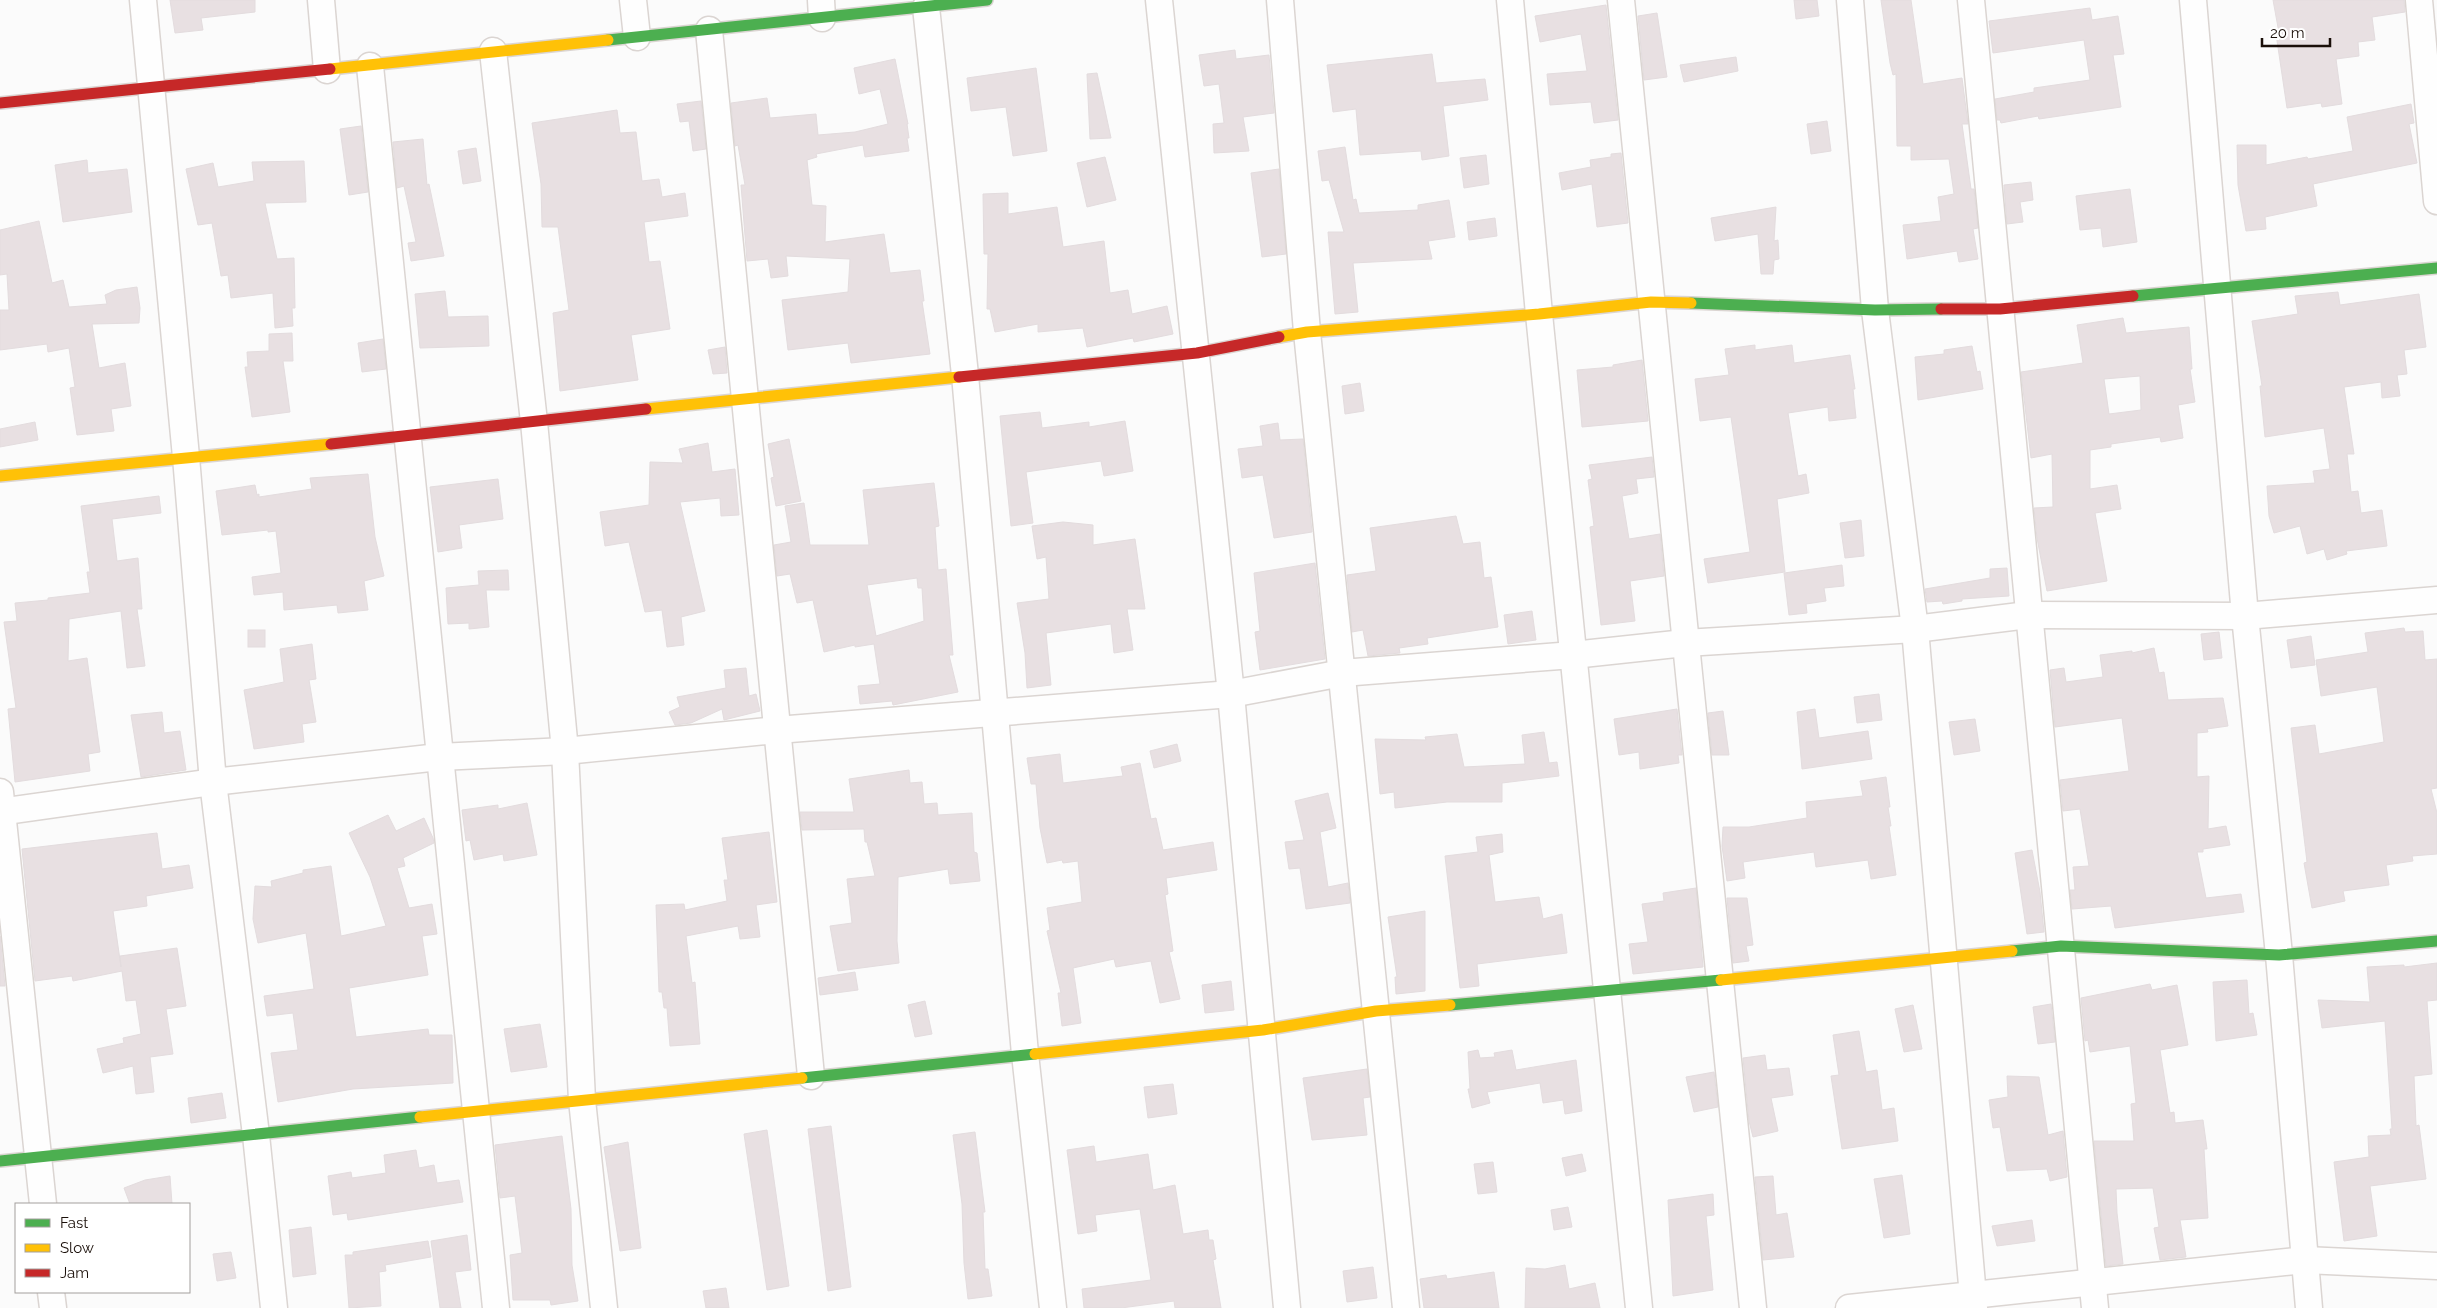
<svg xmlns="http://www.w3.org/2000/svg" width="2437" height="1308" viewBox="0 0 2437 1308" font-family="Raleway,sans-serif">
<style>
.building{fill:#e8e0e2;stroke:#e3dcde;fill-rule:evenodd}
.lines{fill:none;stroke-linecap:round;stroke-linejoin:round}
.street-casing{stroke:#dbd5d2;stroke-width:29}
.fast-casing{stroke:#dbd5d2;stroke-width:14}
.slow-casing{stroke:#dbd5d2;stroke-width:14}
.jam-casing{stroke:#dbd5d2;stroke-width:14}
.street{stroke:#fefefe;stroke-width:26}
.fast{stroke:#4caf50;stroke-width:11}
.slow{stroke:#ffc107;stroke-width:11}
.jam{stroke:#c62828;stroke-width:11}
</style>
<rect width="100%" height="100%" fill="#fbfbfb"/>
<g class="building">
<polygon points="170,0 255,0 255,12 201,18 203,30 175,33"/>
<polygon points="1794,0 1817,0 1819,16 1796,19"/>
<polygon points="1881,0 1911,0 1923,84 1962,78 1968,124 1962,124 1971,189 1974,189 1978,228 1973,229 1978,259 1959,262 1957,251 1907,259 1903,225 1941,221 1938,197 1954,194 1949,159 1911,160 1911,146 1897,146 1896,74 1893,75 1890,63"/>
<polygon points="2273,0 2404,0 2405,12 2372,17 2375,40 2358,42 2359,56 2336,59 2342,104 2322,107 2321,103 2287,108 2276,34 2279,33"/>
<polygon points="1606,5 1618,120 1594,123 1591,102 1550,105 1547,74 1587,71 1581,34 1540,42 1535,16"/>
<polygon points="2090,8 2092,20 2118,16 2124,54 2113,55 2121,107 2039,119 2038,116 2001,123 2000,120 1997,120 1995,99 2034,92 2034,88 2090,80 2084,40 1993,53 1989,21"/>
<polygon points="1657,13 1667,77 1644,80 1638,16"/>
<polygon points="1235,50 1236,59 1269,55 1274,113 1243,117 1249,151 1214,153 1213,124 1224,123 1219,84 1204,86 1199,55"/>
<polygon points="1432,54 1436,83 1485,79 1488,100 1443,106 1449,156 1422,160 1421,151 1360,155 1356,109 1333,112 1327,65"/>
<polygon points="1736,57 1738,71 1684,82 1680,65"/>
<polygon points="895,59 908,124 907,124 909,138 907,138 909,151 865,157 863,145 816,154 817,157 807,160 812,205 826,206 825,242 884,234 890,273 920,270 924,301 922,301 930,354 851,363 848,343 788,350 782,300 848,292 850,259 786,256 788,276 771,278 768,259 747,261 741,185 745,185 738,145 735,146 731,103 767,98 770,118 816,114 818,135 855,132 888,124 880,89 859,94 854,68"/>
<polygon points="1036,68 1047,151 1013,156 1006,107 971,111 967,78"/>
<polygon points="1097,73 1111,138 1090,139 1087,74"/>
<polygon points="701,101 706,149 693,151 689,121 680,122 677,104"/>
<polygon points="2411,104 2414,123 2409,124 2417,163 2313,184 2317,206 2265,217 2266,229 2246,231 2238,185 2237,145 2266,145 2266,165 2307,157 2308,159 2353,151 2347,117"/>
<polygon points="617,110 620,133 636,132 642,181 659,179 662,197 685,193 688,216 644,222 649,262 660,261 670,329 631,335 638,380 560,391 553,313 569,310 558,227 542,227 541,184 532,123"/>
<polygon points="1827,121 1831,151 1811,154 1807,124"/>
<polygon points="361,126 368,192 349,195 340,129"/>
<polygon points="423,139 427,185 429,184 444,256 411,261 408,243 416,242 404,186 397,188 393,142"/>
<polygon points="1345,147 1353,200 1356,199 1359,213 1418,210 1418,205 1449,200 1455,237 1428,241 1432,259 1353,263 1358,312 1335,314 1328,232 1344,232 1329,180 1322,181 1318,151"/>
<polygon points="476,148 481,181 463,184 458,151"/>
<polygon points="1621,153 1628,223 1597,227 1592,184 1562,190 1559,173 1591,167 1590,160 1611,157 1611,154"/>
<polygon points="1486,155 1489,184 1464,188 1460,158"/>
<polygon points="1105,157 1116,200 1087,207 1077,163"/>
<polygon points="87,160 88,173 127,169 132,212 63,222 55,165"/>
<polygon points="304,161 306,202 265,203 277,259 294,258 295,308 292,308 293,326 275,328 273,293 231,298 228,275 221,276 212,223 198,225 186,169 213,163 218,187 254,181 252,162"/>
<polygon points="1279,169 1286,254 1262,257 1251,173"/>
<polygon points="2031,182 2033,200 2020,202 2023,222 2007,224 2004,185"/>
<polygon points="2130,189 2137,242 2103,247 2101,228 2080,230 2076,196"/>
<polygon points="1008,193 1008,214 1057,207 1063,247 1104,241 1110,293 1128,290 1132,314 1167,306 1173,334 1134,342 1133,338 1087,347 1083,328 1038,332 1038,324 995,332 990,309 987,309 988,254 984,254 983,194"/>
<polygon points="1776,207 1774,241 1778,240 1779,259 1774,260 1773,274 1761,274 1758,234 1715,241 1711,218"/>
<polygon points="1495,218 1497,236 1469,240 1467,222"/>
<polygon points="39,221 52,283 63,280 69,307 107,304 105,295 116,290 137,287 140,308 139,323 92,324 99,368 125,363 131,406 111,409 114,431 77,435 70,388 75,387 69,348 48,352 47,344 0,350 0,310 9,310 7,274 0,275 0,230"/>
<polygon points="445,291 448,317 488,316 489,346 420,348 415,294"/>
<polygon points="2338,292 2340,305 2419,294 2426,347 2404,350 2407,374 2397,375 2400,396 2382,398 2381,382 2344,387 2354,454 2347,454 2351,492 2358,491 2361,513 2382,510 2387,546 2346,551 2347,554 2327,560 2324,549 2307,554 2300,526 2274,533 2269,516 2267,486 2315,483 2313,471 2330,469 2324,428 2265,437 2260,386 2262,386 2252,321 2298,314 2295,296"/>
<path d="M2123 318 2126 333 2189 327 2192 369H2190L2195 402 2178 405 2183 438 2161 442 2160 437 2111 444V447L2090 450V489L2117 485 2121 509 2095 513 2107 581 2047 591 2037 538 2034 508 2053 507 2052 454 2031 458 2021 372 2083 363 2077 325ZM2140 376 2141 410 2109 414 2104 379Z"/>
<polygon points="292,333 293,361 283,361 290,412 252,417 245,367 248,367 247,352 269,351 269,334"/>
<polygon points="383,339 386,369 362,372 358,343"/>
<polygon points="1755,345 1755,350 1792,345 1794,363 1850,355 1855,389 1853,389 1856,418 1829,421 1828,407 1788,413 1798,476 1806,474 1809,493 1777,499 1785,572 1708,583 1704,559 1750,552 1731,417 1700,421 1695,379 1729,375 1725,349"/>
<polygon points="1972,346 1977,372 1980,371 1983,389 1918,400 1915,357 1944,354 1944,350"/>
<polygon points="725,347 727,373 713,374 708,350"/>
<polygon points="1642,360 1648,421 1582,427 1577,370 1613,367 1613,365"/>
<polygon points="1360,383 1364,411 1345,414 1342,386"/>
<polygon points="1040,412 1042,428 1089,422 1089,427 1125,421 1133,471 1104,476 1101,461 1026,472 1033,523 1011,526 1000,416"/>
<polygon points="35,422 38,440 0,447 0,429"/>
<polygon points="1278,423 1280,440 1303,439 1312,532 1274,538 1263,475 1242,478 1238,449 1263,446 1260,426"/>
<polygon points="789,439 801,501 776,506 771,478 774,477 768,444"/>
<polygon points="708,443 712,472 735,469 739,515 721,516 720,498 680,502 705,611 681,617 684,645 667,647 662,610 645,612 629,542 605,546 600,512 649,505 650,462 683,463 679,449"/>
<polygon points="1652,457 1654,477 1636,479 1638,493 1622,496 1629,539 1660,534 1664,576 1630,581 1635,621 1601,625 1590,527 1594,526 1588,480 1592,479 1589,465"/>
<polygon points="368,474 375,537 384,576 364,581 368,610 338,613 337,605 284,610 283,592 254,595 252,577 281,573 276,531 268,532 268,530 222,535 216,491 255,485 257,495 259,494 259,497 312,489 310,478"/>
<polygon points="498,479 503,519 459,525 462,548 438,552 430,487"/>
<path d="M934 483 939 526 935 527 938 570 946 569 953 655H949L958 692 893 705 892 701 860 704 858 686 880 684 874 644 855 647V645L824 652 813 600 797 603 790 574 777 576 774 545 791 542 785 506 804 503 810 545H869L863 490ZM917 578 918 588H922L924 621 876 636 867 585Z"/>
<polygon points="159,496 161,513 112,519 117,561 138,558 142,609 137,609 145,666 127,668 121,611 69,619 68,661 87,658 100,752 88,754 90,771 15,782 8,709 16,708 4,622 17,621 15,603 48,600 48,598 90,593 87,572 90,572 81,506"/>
<polygon points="1456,516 1463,544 1480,542 1484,578 1491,577 1498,627 1427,638 1428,644 1399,648 1400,653 1368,656 1363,630 1352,632 1347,575 1376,571 1370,528"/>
<polygon points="1861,520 1864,556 1845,558 1840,523"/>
<polygon points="1063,522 1093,525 1093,545 1135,539 1145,609 1127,609 1133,650 1114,653 1111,624 1046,633 1051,685 1027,688 1025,653 1017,603 1049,599 1046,557 1037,559 1032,526"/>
<polygon points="1315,563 1325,659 1260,670 1255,632 1260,631 1254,573"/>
<polygon points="1842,565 1844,586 1824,588 1826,601 1806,604 1807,613 1789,615 1784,573"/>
<polygon points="2007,568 2009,596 1962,599 1962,601 1943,604 1942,601 1927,602 1925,589 1990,578 1990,569"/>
<polygon points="508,570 509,590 486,590 489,627 469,629 469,623 448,624 446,588 479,585 478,571"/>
<polygon points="1532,611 1536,640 1508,644 1504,615"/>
<polygon points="2404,628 2405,632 2423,631 2425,660 2437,659 2437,788 2431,789 2437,813 2437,854 2412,856 2413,861 2386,865 2389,885 2343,891 2345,901 2312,908 2304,863 2307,862 2291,728 2315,725 2319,754 2384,742 2377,687 2321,696 2316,660 2368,652 2365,633"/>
<rect x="248" y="630" width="17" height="17"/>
<polygon points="2219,632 2222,658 2204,660 2201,634"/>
<polygon points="2311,636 2315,665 2291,668 2287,640"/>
<polygon points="312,644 316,679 309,680 316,722 302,724 304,742 254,749 244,690 284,682 280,649"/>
<polygon points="2154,648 2159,673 2164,672 2168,700 2223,698 2228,726 2207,729 2208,732 2197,733 2197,777 2209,776 2208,829 2226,826 2230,845 2203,849 2203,852 2197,852 2206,898 2241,894 2244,912 2115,928 2111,906 2072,909 2070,890 2075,890 2073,867 2089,866 2080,809 2063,811 2060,780 2129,771 2122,718 2055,727 2050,670 2064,668 2066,682 2103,677 2100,655 2132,651 2132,653"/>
<polygon points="746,668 749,696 756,694 760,711 724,720 722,709 691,723 675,725 669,712 680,707 677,697 726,688 724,670"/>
<polygon points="1879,694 1882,720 1857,723 1854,697"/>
<polygon points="1677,709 1682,755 1678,755 1679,763 1640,769 1639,752 1619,755 1614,719"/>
<polygon points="1815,709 1819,738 1868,731 1872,759 1802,769 1797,712"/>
<polygon points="1723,711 1729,755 1712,755 1708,713"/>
<polygon points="162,712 164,733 180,731 186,770 141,777 131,715"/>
<polygon points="1975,719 1980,751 1954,755 1949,722"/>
<polygon points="1544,732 1549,763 1557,762 1559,776 1502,783 1502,802 1447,802 1395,808 1394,792 1380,794 1375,739 1426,740 1425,737 1457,734 1464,767 1525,764 1522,735"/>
<polygon points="1177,744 1181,761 1154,768 1150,751"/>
<polygon points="1060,754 1063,783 1123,776 1121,767 1140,763 1151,819 1156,818 1163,850 1213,842 1217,870 1166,878 1168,894 1165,895 1173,951 1169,952 1180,999 1160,1003 1151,961 1116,967 1114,959 1073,968 1081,1023 1062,1026 1058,993 1061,993 1047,931 1050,930 1047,908 1082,902 1078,861 1063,863 1062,860 1047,863 1040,828 1036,784 1031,784 1027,758"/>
<polygon points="909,770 910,783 922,782 924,804 937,803 938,815 972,813 974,852 977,853 980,881 950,884 948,869 898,877 897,941 899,963 838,971 830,926 852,923 847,879 875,876 867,842 865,842 864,829 802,830 800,812 854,812 849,779"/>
<polygon points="1886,777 1890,807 1888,807 1891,826 1889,826 1896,875 1871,879 1868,860 1816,867 1814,852 1743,862 1745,878 1727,881 1722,846 1723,827 1749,827 1807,818 1806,802 1863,796 1860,781"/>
<polygon points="1328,793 1336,828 1320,832 1328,887 1348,883 1350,903 1306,909 1300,868 1289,869 1285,842 1304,840 1295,801"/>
<polygon points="527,803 537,855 504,861 503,854 474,860 470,840 466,841 462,810 498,805 498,809"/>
<polygon points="388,815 396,831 424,818 433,838 434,843 403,858 405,866 397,868 409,908 432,904 437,934 422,936 428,975 349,988 356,1037 428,1029 429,1035 452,1035 453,1083 353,1089 278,1102 271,1053 298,1050 293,1013 267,1016 264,996 314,989 306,933 258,943 253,919 255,886 272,887 271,881 303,873 303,870 331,866 341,936 386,926 370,877 349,833"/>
<polygon points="769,832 777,902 756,905 760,937 740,939 738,926 686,936 692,983 695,982 700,1044 670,1046 667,1008 664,1008 662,992 659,992 656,905 684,904 685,910 727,901 724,880 728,880 722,838"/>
<polygon points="157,833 162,869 189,865 193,888 146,896 147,906 113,911 121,967 120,956 177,948 186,1006 166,1009 173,1054 150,1057 154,1092 136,1094 133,1066 103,1073 97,1049 124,1043 123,1038 141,1034 136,1000 126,1001 122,971 73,981 72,976 35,981 22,849"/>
<polygon points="1502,834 1503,852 1489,855 1495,902 1539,897 1543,919 1562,914 1567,953 1477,964 1479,986 1460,988 1445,856 1478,852 1476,837"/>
<polygon points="2032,850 2040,892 2044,932 2027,934 2015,853"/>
<polygon points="1696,888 1703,967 1633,974 1629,944 1648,942 1642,904 1664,901 1663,893"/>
<polygon points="1727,898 1747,898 1753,945 1746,946 1749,961 1733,963"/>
<polygon points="1425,911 1425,991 1396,994 1395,977 1397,977 1388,917"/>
<polygon points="0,936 5,986 0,986"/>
<polygon points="2437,963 2437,1000 2427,1001 2432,1074 2414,1076 2416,1126 2419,1125 2426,1179 2370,1186 2377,1236 2344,1241 2334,1162 2369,1157 2368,1136 2391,1135 2390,1129 2392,1129 2385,1021 2322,1028 2318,1000 2370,1002 2367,967 2404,965 2404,967"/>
<polygon points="855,972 858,990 820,995 818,978"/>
<polygon points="2247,980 2249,1014 2253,1013 2257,1035 2216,1041 2213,982"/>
<polygon points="1231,981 1234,1010 1205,1013 1202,985"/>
<polygon points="2150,984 2152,990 2177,985 2188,1045 2160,1050 2170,1113 2174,1112 2175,1123 2203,1120 2207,1149 2204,1149 2208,1218 2180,1220 2186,1257 2160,1260 2154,1228 2159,1227 2153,1188 2116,1189 2117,1213 2123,1264 2106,1266 2094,1141 2134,1141 2131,1104 2136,1103 2130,1046 2090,1052 2088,1040 2085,1041 2081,998"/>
<polygon points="925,1001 932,1034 915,1037 908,1005"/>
<polygon points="2051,1004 2055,1042 2038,1044 2033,1007"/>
<polygon points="1913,1005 1922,1049 1904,1052 1895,1009"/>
<polygon points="540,1024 547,1067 511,1072 504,1029"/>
<polygon points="1859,1031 1866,1072 1877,1070 1882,1110 1894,1108 1898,1141 1842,1149 1831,1076 1839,1075 1833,1035"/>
<polygon points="1478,1050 1480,1058 1495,1057 1494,1053 1512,1050 1516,1070 1576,1060 1582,1111 1565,1114 1563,1100 1543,1103 1540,1083 1487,1092 1490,1103 1472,1108 1468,1089 1470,1089 1468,1052"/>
<polygon points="1765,1055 1767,1070 1789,1068 1793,1095 1771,1098 1778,1131 1753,1137 1749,1121 1743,1058"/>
<polygon points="1367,1069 1370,1097 1363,1098 1367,1135 1312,1140 1303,1078"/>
<polygon points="1714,1072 1718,1107 1694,1112 1686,1077"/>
<polygon points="2007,1076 2039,1077 2048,1135 2063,1131 2067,1177 2050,1181 2047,1169 2007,1171 2000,1127 1993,1128 1989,1100 2008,1097"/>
<polygon points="1173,1084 1177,1114 1148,1118 1144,1087"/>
<polygon points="222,1093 226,1118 191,1123 188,1098"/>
<polygon points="831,1126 851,1287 828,1291 808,1129"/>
<polygon points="767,1130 789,1286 767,1290 744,1134"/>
<polygon points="975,1132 985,1212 983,1212 985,1269 988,1269 992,1296 968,1299 964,1263 962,1204 953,1135"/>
<polygon points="562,1136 571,1209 572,1265 578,1301 551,1305 550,1300 513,1300 510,1255 522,1253 515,1196 500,1198 495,1145"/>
<polygon points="628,1142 641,1248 620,1251 604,1147"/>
<polygon points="1094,1146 1096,1162 1148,1154 1153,1190 1175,1185 1183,1234 1208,1230 1209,1240 1213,1240 1216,1259 1213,1260 1221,1308 1175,1308 1174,1301 1121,1308 1084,1308 1082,1289 1151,1280 1140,1209 1095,1215 1097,1231 1078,1234 1067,1150"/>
<polygon points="416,1150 419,1168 434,1165 437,1183 459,1180 463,1202 348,1220 347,1213 333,1215 328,1176 351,1172 352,1178 386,1173 384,1155"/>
<polygon points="1582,1154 1586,1171 1566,1176 1562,1158"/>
<polygon points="1493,1162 1497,1192 1478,1194 1474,1164"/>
<polygon points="1902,1175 1910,1234 1884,1238 1874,1179"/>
<polygon points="170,1176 172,1204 130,1204 124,1188 145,1180"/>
<polygon points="1773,1176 1776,1215 1787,1213 1794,1257 1763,1260 1755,1177"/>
<polygon points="1713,1194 1714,1215 1706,1216 1713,1290 1673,1296 1668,1200"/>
<polygon points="1568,1207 1572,1227 1554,1230 1551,1210"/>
<polygon points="2032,1220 2035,1241 1997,1246 1992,1226"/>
<polygon points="311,1227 316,1274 293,1277 289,1230"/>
<polygon points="467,1235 471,1270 455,1272 461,1308 440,1308 431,1241"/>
<polygon points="428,1241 431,1257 385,1265 386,1271 379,1272 381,1306 349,1308 345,1255 353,1255 353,1252"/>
<polygon points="231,1252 236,1278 217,1281 213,1254"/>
<polygon points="1565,1265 1569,1289 1595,1283 1600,1308 1525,1308 1526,1268 1545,1269"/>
<polygon points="1373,1267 1377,1298 1347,1302 1343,1271"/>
<polygon points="1494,1272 1499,1308 1424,1308 1420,1279 1446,1275 1447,1279"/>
<polygon points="726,1288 729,1308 706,1308 703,1291"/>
</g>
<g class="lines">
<g class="street-casing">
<g id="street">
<polyline points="143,0 186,457 213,782 256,1135 274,1308"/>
<polyline points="321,0 327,70"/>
<polyline points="633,0 637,37"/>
<polyline points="821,0 822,18"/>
<polyline points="1159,0 1231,694 1287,1308"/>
<polyline points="1280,0 1307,332 1406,1308"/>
<polyline points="1510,0 1539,314 1639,1308"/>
<polyline points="1621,0 1753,1308"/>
<polyline points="1850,0 1875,310 1915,629 1974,1308"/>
<polyline points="1971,0 2095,1308"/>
<polyline points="2193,0 2245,616 2279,955 2309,1308"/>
<polyline points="2419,0 2437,201"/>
<polyline points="926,7 965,375 1025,1054 1053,1308"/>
<polyline points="709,30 811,1076"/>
<polyline points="493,51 534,422 565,751 582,1100 604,1308"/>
<polyline points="370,66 496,1308"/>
<polyline points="0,792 43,1204"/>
<polyline points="0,812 213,782 439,757 565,751 777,730 1231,694 1342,673 1573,655 1685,643 1915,629 2028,615 2245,616 2437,600"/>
<polyline points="51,1292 53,1308"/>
<polyline points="1849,1308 2305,1260 2437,1266"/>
</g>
</g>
<g class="fast-casing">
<g id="fast">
<polyline points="608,40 987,0"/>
<polyline points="2133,296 2437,268"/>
<polyline points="1691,303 1875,310 1941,309"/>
<polyline points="2012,951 2061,946 2279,955 2437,941"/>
<polyline points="1450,1005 1721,980"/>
<polyline points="802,1078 1035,1054"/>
<polyline points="0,1161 420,1117"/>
</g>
</g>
<g class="slow-casing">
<g id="slow">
<polyline points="330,69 608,40"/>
<polyline points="1279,337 1307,332 1539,314 1651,302 1691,303"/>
<polyline points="646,409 959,377"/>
<polyline points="0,476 331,444"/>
<polyline points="1721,980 2012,951"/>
<polyline points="1035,1054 1263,1030 1376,1011 1450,1005"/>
<polyline points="420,1117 802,1078"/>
</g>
</g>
<g class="jam-casing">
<g id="jam">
<polyline points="0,103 330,69"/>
<polyline points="1941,309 2000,309 2133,296"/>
<polyline points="959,377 1197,353 1279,337"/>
<polyline points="331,444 646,409"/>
</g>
</g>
<use href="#street" class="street"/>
<use href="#fast" class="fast"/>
<use href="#slow" class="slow"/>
<use href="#jam" class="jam"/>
</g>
<rect x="15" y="1203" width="175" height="90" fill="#ffffff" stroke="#a39f9d"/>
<rect x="25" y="1219" width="25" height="8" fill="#4caf50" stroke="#a39f9d"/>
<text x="60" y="1228" font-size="15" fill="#1a0f09">Fast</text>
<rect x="25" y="1244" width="25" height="8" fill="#ffc107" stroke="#a39f9d"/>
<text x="60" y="1253" font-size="15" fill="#1a0f09">Slow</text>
<rect x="25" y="1269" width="25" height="8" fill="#c62828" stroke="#a39f9d"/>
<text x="60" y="1278" font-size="15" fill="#1a0f09">Jam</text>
<path d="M2262 38v8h68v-8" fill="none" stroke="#1a0f09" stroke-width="2.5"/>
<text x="2270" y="38" font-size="15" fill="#1a0f09" stroke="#ffffff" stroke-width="4" paint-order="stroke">20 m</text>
</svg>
